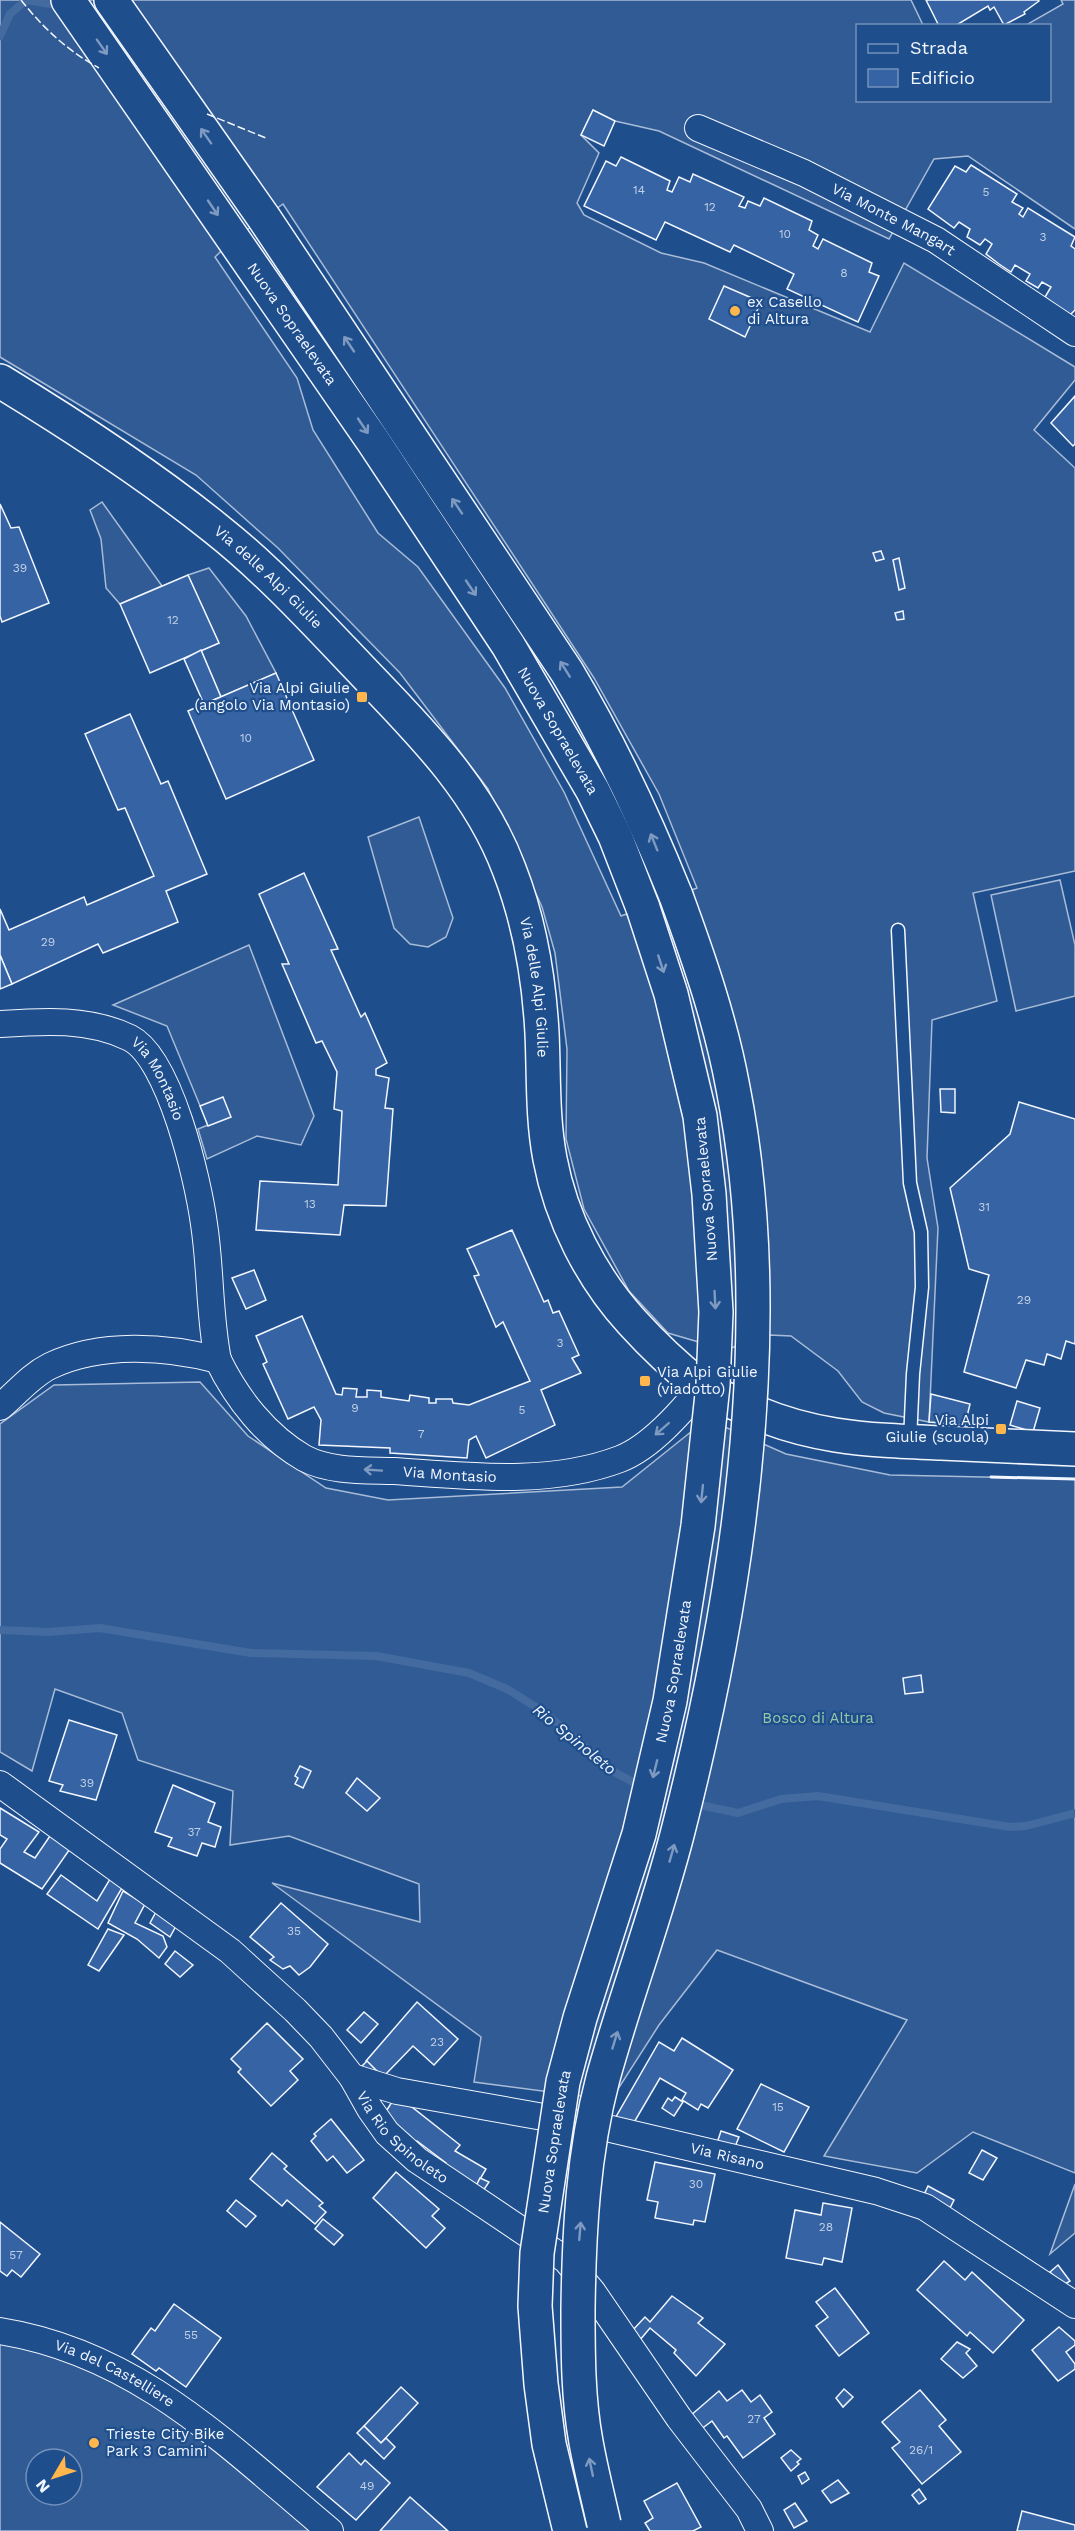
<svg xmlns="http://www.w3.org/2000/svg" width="1075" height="2531" viewBox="0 0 1075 2531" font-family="'Work Sans',sans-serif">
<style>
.built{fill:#305b95;stroke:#a8bbd7;stroke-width:1.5;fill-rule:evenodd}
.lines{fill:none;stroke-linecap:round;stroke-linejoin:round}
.stream{stroke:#446ba0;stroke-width:8}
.building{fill:#3563a3;stroke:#f2f6ff;stroke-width:1.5}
.lane-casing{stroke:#f2f6ff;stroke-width:15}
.street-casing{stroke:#f2f6ff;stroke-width:28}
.secondary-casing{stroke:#f2f6ff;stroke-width:36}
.highway-casing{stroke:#f2f6ff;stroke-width:36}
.lane{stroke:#1f4e8c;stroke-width:12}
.street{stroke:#1f4e8c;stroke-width:26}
.secondary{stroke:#1f4e8c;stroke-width:33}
.highway{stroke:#1f4e8c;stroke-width:33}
.highway-bridge-casing{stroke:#f2f6ff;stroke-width:36;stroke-linecap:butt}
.highway-bridge{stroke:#1f4e8c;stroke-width:33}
.fence{stroke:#f2f6ff;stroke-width:1.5;stroke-dasharray:8 3;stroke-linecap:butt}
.wall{stroke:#f2f6ff;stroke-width:3}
.oneway{stroke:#7e9ac0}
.poi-dot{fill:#ffb74d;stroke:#1f4e8c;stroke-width:2}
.labels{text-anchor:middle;stroke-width:4.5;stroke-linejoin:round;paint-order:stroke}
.number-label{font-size:12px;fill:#c3d1e8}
.street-label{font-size:15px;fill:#f2f6ff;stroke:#1f4e8c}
.poi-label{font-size:15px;fill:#f2f6ff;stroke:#1f4e8c;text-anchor:start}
.park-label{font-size:15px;fill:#97c8a6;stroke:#1f4e8c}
.water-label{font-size:16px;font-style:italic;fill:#f2f6ff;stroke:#1f4e8c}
</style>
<rect width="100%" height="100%" fill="#1f4e8c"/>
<g class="built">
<path d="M0 0H911L923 25 858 26V100H1050V26L1026 25 1063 4 1061 0H1075V229L968 156 934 159 889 239 659 131 615 121 593 110 581 135 599 153 577 203 584 215 661 253 704 263 870 332 904 263 1075 367V380L1034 430 1075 468V871L973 893 997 1001 932 1020 927 1158 938 1228 929 1422 884 1413 862 1402 838 1371 791 1336 769 1335 731 1348H719L668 1333 629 1291 584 1209 566 1139 567 1049 555 953 542 907 488 789 400 673 278 548 196 475 0 357ZM283 204 594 678 659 794 697 888 621 916 564 792 505 688 418 567 378 533 313 430 297 378 215 257 234 239Z"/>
<polygon points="102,502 162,586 120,604 106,588 101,539 90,510"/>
<polygon points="209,568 246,616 276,673 221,697 201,650 219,643 188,575"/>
<polygon points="419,817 453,918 446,937 428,947 410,944 394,928 368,837"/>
<polygon points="1060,880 1075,945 1075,996 1016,1011 991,895"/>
<polygon points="249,945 314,1116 301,1145 257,1136 207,1159 198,1129 208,1125 167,1026 113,1005"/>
<polygon points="200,1382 248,1436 326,1488 388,1500 622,1487 707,1419 786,1454 890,1475 1075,1479 1075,2173 973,2132 917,2173 824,2156 907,2020 717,1950 659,2025 611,2100 474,2082 481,2037 272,1883 420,1922 419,1884 289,1836 230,1845 233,1791 138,1760 122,1713 55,1689 32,1771 0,1752 0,1424 54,1385"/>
<polygon points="1075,2184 1075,2233 1050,2254"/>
<path d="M0 2343 52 2355 113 2381 148 2400 206 2441 312 2531H0ZM36 2459H72V2495H36Z"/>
</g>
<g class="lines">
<g class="stream">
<polyline points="0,36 10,14 26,0 63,6"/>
<polyline points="0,1630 48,1632 100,1628 251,1653 376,1656 469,1673 507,1689 544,1712 616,1773 644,1788"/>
<polyline points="690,1803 738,1813 781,1799 818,1796 1010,1827 1026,1826 1075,1813"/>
</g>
</g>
<g class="building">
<polygon points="926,0 1038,0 1039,1 1024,12 1025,14 1004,25 994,7 990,10 988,6 955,26 939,26"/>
<polygon points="593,110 615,121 604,146 581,135"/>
<polygon points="621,157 670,181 667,190 672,192 679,177 690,182 693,174 744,197 739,206 745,208 748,201 760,206 764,198 812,221 809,230 818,235 813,246 818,249 823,239 872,263 869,272 879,276 858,322 787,289 794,274 734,245 730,252 665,222 656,240 584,206 606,161 616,166"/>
<polygon points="971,165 1017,194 1012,202 1023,208 1019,214 1023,217 1028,208 1075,237 1071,246 1075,249 1075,310 1069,316 1045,297 1051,287 1042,282 1038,288 1026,281 1030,274 1015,265 1011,272 999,264 986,254 992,244 985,239 980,245 967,237 970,229 959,222 954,228 928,209 955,166 966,172"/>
<polygon points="724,286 761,302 745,337 709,319"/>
<polygon points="1075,396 1075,444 1073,446 1051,423"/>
<polygon points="0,504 11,528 19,527 49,603 2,622 0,616"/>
<polygon points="881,551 884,559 876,561 873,553"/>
<polygon points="899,558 905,588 899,590 893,560"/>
<polygon points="188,575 219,643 150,673 120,604"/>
<polygon points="903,611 904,619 897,620 895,613"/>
<polygon points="201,650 221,697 204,704 184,659"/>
<polygon points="276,673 314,760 226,799 188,711"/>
<polygon points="130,714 161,784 168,781 207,874 166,891 178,922 103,953 98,944 12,984 0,955 0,909 9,930 84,897 87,905 154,876 125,808 118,810 85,734"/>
<polygon points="304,873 338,949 331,950 361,1017 365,1013 387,1063 376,1069 376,1075 389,1078 385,1108 393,1109 386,1206 344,1205 340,1235 256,1230 260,1181 338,1185 342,1111 334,1109 337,1072 322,1041 316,1043 282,964 289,964 259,894"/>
<polygon points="0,955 12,984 0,989"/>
<polygon points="940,1089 955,1089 955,1113 941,1112"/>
<polygon points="223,1097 231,1117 208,1126 200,1106"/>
<polygon points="1019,1102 1075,1119 1075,1344 1066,1341 1061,1359 1047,1354 1044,1365 1026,1360 1016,1388 964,1372 989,1275 969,1269 950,1188 1010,1134"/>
<polygon points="512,1230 544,1302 548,1300 553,1313 559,1311 579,1355 572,1358 581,1373 541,1390 555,1425 486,1458 476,1436 469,1440 467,1458 390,1453 390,1448 319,1445 321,1420 314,1407 288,1419 263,1364 267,1362 256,1336 302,1316 336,1394 342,1395 343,1388 357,1389 356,1397 367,1397 367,1390 381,1391 381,1397 409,1401 410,1395 429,1398 429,1403 436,1403 436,1399 452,1399 453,1403 469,1405 530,1381 503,1322 496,1327 474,1276 479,1275 467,1249"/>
<polygon points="254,1270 266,1300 246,1309 232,1278"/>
<polygon points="931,1394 970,1404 965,1425 929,1422"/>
<polygon points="1017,1401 1040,1408 1033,1432 1010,1425"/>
<polygon points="921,1675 923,1692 905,1694 903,1678"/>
<polygon points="69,1720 117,1735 96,1800 60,1791 63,1785 49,1781"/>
<polygon points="300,1766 311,1771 303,1788 295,1784 298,1778 295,1776"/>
<polygon points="357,1778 380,1798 367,1811 346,1793"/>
<polygon points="173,1785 215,1803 208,1822 221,1827 215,1847 202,1843 197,1856 168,1846 172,1838 155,1832"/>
<polygon points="0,1808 39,1832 24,1852 35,1858 52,1833 72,1846 42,1889 0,1863 0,1849 7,1839 0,1835"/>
<polygon points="61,1875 97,1901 110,1879 122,1888 98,1929 47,1894"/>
<polygon points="123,1891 145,1904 135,1923 163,1936 167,1947 159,1958 137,1939 108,1923"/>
<polygon points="281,1903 328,1944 310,1967 299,1975 290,1966 283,1969 270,1960 274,1957 250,1937"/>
<polygon points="157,1910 177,1924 170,1937 150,1923"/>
<polygon points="108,1929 124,1935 99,1971 88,1965"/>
<polygon points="175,1951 193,1965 180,1977 165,1964"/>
<polygon points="417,2002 458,2039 434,2065 413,2046 383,2077 366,2061"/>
<polygon points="364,2012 378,2024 361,2043 347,2030"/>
<polygon points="267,2023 303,2059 290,2071 298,2080 271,2106 238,2072 241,2069 231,2059"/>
<polygon points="682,2038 733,2070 708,2108 701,2104 698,2110 682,2100 686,2093 660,2078 629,2131 613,2122 659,2042 674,2051"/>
<polygon points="367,2061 382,2076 359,2069"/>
<polygon points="761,2084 809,2107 784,2152 737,2129"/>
<polygon points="395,2097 408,2104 460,2145 455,2151 486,2169 476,2186 444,2167 446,2163 417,2141 415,2144 409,2139 411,2137 394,2123 385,2113"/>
<polygon points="675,2097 683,2102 674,2116 662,2108 668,2098 672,2101"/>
<polygon points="331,2119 364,2160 347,2173 333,2156 327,2161 311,2141 316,2136 314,2134"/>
<polygon points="721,2131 739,2137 734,2149 717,2143"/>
<polygon points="982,2150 997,2158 983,2180 969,2173"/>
<polygon points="272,2153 287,2166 284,2169 323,2203 319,2206 326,2212 315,2224 287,2200 282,2206 250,2179"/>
<polygon points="655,2162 715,2174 705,2222 694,2220 693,2225 655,2218 658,2202 647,2200"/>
<polygon points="396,2172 439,2209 432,2216 445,2228 426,2248 373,2198"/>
<polygon points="480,2178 489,2182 483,2191 476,2186"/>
<polygon points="928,2186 954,2200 948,2212 922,2199"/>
<polygon points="236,2200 256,2216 246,2227 227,2211"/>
<polygon points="823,2203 852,2208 842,2262 824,2258 822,2265 786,2258 795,2210 821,2215"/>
<polygon points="323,2219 343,2235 334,2245 315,2229"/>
<polygon points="0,2222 40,2254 21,2277 12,2270 7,2276 0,2271"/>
<polygon points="944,2261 965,2280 972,2272 1024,2320 993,2353 970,2332 967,2336 917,2290"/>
<polygon points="1058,2265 1070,2281 1062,2286 1050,2272"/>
<polygon points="835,2288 869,2333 839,2356 816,2326 828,2317 816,2302"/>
<polygon points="672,2296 703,2318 698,2323 725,2344 696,2376 674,2353 676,2350 650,2328 639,2341 631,2332 645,2317 650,2322"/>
<polygon points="174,2304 221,2338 186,2387 159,2368 156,2371 132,2354 151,2328 155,2331"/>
<polygon points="1059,2327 1075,2341 1075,2345 1066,2352 1075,2364 1075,2369 1058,2381 1032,2350"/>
<polygon points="957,2342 970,2349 966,2353 977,2366 963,2378 941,2359"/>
<polygon points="401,2387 418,2403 381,2443 364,2426"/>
<polygon points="844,2389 853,2397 843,2407 836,2398"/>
<polygon points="742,2390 751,2402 760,2395 772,2412 764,2418 775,2434 743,2458 727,2436 724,2438 712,2421 700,2430 690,2416 719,2391 727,2401"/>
<polygon points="920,2390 946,2420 939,2426 961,2452 922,2484 892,2448 900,2442 882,2422"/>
<polygon points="364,2426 381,2443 386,2438 395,2447 384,2459 357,2433"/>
<polygon points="791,2450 801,2459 797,2462 799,2464 791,2471 781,2458"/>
<polygon points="349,2453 361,2465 365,2460 390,2483 356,2520 317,2487"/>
<polygon points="805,2472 809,2479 802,2484 798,2476"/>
<polygon points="838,2480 849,2493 831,2503 822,2491"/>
<polygon points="677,2483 701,2527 693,2531 650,2531 645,2523 653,2518 644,2501"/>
<polygon points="919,2489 926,2499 919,2504 912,2495"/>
<polygon points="410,2497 448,2531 380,2531"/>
<polygon points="795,2503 807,2521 794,2528 784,2510"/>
<polygon points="1022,2511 1075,2525 1075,2531 1017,2531"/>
</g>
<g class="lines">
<g class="lane-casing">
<polyline id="lane" points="898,930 910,1183 921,1232 922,1287 913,1374 910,1441"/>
</g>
<g class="street-casing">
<g id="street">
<path id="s1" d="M698 128 804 173 936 240 1075 333"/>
<path id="s2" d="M0 1024C44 1021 89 1018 130 1038 170 1058 198 1180 204 1224 211 1269 209 1315 218 1360 166 1346 100 1342 50 1366 30 1376 17 1393 0 1407"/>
<path id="s3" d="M218 1360C237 1399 266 1436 304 1458 330 1472 366 1470 394 1471 468 1476 549 1486 620 1459 651 1447 681 1412 702 1387"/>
<path id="s4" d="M0 1784 230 1951 295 2010 321 2037 352 2077 370 2109 387 2133 417 2160 566 2260 592 2291 679 2418 749 2509 760 2531"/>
<path id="s5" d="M352 2077 397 2091 611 2129 876 2191 925 2207 1075 2305"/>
<path id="s6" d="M0 2331C138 2353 228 2446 330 2531"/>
</g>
</g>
<g class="secondary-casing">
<g id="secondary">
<path id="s7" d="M0 381C74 426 148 474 215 528 272 573 321 628 371 680 426 737 481 794 509 869 529 920 539 978 542 1033 544 1075 542 1117 550 1159 561 1218 591 1277 632 1322 652 1344 675 1366 699 1385 710 1393 724 1398 737 1404 806 1438 865 1440 941 1443 985 1445 1030 1447 1075 1449"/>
</g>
</g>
<g class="highway-casing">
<g id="highway">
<path id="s8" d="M68 0 373 441 508 645 593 791 615 836 643 908"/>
<path d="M111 0 264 218 567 672C610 744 645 819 676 896"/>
</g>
</g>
<use href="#lane" class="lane"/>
<use href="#street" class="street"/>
<use href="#secondary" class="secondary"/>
<use href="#highway" class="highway"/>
<g class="highway-bridge-casing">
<g id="highway-bridge">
<path d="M604 2524C598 2497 591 2470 586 2442 578 2399 578 2353 578 2309 579 2232 583 2154 603 2078 626 1995 657 1914 678 1831 738 1597 780 1327 733 1088 721 1022 699 959 676 896"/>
<path id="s9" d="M570 2531 549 2444 541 2384 535 2306 537 2253 563 2082 580 2018 639 1834 670 1701 698 1526 713 1385 716 1312 709 1194 700 1116 671 994 643 908"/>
</g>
</g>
<use href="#highway-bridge" class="highway-bridge"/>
<g class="fence">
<path d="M21 0C43 28 68 51 99 68"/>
<polyline points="207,114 266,138"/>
</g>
<polyline class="wall" points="991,1477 1075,1479"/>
</g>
<defs><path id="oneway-shaft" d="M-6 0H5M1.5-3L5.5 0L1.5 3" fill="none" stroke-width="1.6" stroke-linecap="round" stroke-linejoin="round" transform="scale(1.5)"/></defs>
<g class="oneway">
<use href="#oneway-shaft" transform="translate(102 47) rotate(55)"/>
<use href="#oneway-shaft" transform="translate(206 136) rotate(-125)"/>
<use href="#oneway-shaft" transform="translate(213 208) rotate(56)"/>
<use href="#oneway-shaft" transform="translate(349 344) rotate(-124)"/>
<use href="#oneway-shaft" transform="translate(363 426) rotate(56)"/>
<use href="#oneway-shaft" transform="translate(457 506) rotate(-124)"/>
<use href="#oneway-shaft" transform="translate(471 588) rotate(56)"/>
<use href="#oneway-shaft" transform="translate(565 669) rotate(-122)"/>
<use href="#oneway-shaft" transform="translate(654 842) rotate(-112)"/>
<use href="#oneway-shaft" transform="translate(661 964) rotate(72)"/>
<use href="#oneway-shaft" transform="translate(715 1300) rotate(87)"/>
<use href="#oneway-shaft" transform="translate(662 1429) rotate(139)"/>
<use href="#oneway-shaft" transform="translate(373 1470) rotate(-176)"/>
<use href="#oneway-shaft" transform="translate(702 1494) rotate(96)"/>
<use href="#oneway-shaft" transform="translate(655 1769) rotate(104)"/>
<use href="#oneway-shaft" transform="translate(672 1853) rotate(-74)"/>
<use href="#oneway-shaft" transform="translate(615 2040) rotate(-73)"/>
<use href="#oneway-shaft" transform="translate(580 2231) rotate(-85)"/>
<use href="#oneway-shaft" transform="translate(591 2467) rotate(-102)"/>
</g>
<g class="poi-dot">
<circle cx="735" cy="311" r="6"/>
<rect x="356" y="691" width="12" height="12" rx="3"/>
<rect x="639" y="1375" width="12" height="12" rx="3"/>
<rect x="995" y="1423" width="12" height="12" rx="3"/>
<circle cx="94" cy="2443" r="6"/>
</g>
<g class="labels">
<g class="number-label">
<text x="639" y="194">14</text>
<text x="986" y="196">5</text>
<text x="710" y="211">12</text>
<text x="785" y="238">10</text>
<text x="1043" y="241">3</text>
<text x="844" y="277">8</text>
<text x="20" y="572">39</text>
<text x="173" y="624">12</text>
<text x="246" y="742">10</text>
<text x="48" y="946">29</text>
<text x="310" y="1208">13</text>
<text x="984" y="1211">31</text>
<text x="1024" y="1304">29</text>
<text x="560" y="1347">3</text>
<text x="355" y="1412">9</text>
<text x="522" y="1414">5</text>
<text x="421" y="1438">7</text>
<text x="87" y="1787">39</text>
<text x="194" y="1836">37</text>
<text x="294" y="1935">35</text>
<text x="437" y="2046">23</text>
<text x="778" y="2111">15</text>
<text x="696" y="2188">30</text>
<text x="826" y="2231">28</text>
<text x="16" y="2259">57</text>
<text x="191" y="2339">55</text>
<text x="754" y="2423">27</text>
<text x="921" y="2454">26/1</text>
<text x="367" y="2490">49</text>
</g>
<g class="street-label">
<text dy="5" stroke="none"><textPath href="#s1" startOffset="216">Via Monte Mangart</textPath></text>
<text dy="5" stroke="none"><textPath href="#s8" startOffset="394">Nuova Sopraelevata</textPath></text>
<text dy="5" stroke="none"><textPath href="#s7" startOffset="333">Via delle Alpi Giulie</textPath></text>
<text dy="5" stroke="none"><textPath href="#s8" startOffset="880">Nuova Sopraelevata</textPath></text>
<text dy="5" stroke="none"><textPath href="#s7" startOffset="836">Via delle Alpi Giulie</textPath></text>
<text dy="5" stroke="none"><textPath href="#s2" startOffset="183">Via Montasio</textPath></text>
<text transform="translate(706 1189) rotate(-95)" y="5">Nuova Sopraelevata</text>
<text dy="5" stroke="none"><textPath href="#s3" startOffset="280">Via Montasio</textPath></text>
<text dy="5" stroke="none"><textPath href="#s9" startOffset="880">Nuova Sopraelevata</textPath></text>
<text dy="5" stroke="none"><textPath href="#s4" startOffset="540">Via Rio Spinoleto</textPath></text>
<text dy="5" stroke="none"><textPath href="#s9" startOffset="394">Nuova Sopraelevata</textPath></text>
<text dy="5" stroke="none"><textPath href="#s5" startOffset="384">Via Risano</textPath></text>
<text dy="5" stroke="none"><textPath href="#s6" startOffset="123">Via del Castelliere</textPath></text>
</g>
<g class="poi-label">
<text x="747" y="307">ex Casello<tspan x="747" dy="17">di Altura</tspan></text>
<text x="350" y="693" text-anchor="end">Via Alpi Giulie<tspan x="350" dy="17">(angolo Via Montasio)</tspan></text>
<text x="657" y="1377">Via Alpi Giulie<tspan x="657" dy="17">(viadotto)</tspan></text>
<text x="989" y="1425" text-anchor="end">Via Alpi<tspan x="989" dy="17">Giulie (scuola)</tspan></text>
<text x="106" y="2439">Trieste City Bike<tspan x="106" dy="17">Park 3 Camini</tspan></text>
</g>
<g class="park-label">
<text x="818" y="1723">Bosco di Altura</text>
</g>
<g class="water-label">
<text transform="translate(575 1739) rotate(39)" y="6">Rio Spinoleto</text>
</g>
</g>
<rect x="856" y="24" width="195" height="78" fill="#1f4e8c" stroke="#7391ba" stroke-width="1.5"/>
<rect x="868" y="44" width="30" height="9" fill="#1f4e8c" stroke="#7391ba" stroke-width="1.5"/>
<text x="910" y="54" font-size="18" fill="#f2f6ff">Strada</text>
<rect x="868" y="69" width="30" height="18" fill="#3563a3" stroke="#7391ba" stroke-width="1.5"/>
<text x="910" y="84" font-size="18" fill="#f2f6ff">Edificio</text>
<g transform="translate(54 2477) rotate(231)"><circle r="28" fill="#1f4e8c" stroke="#7391ba" stroke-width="1.5"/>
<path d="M0-4.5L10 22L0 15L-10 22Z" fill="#ffb74d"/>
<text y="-9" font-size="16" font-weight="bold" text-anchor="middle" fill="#f2f6ff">N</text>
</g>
</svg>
